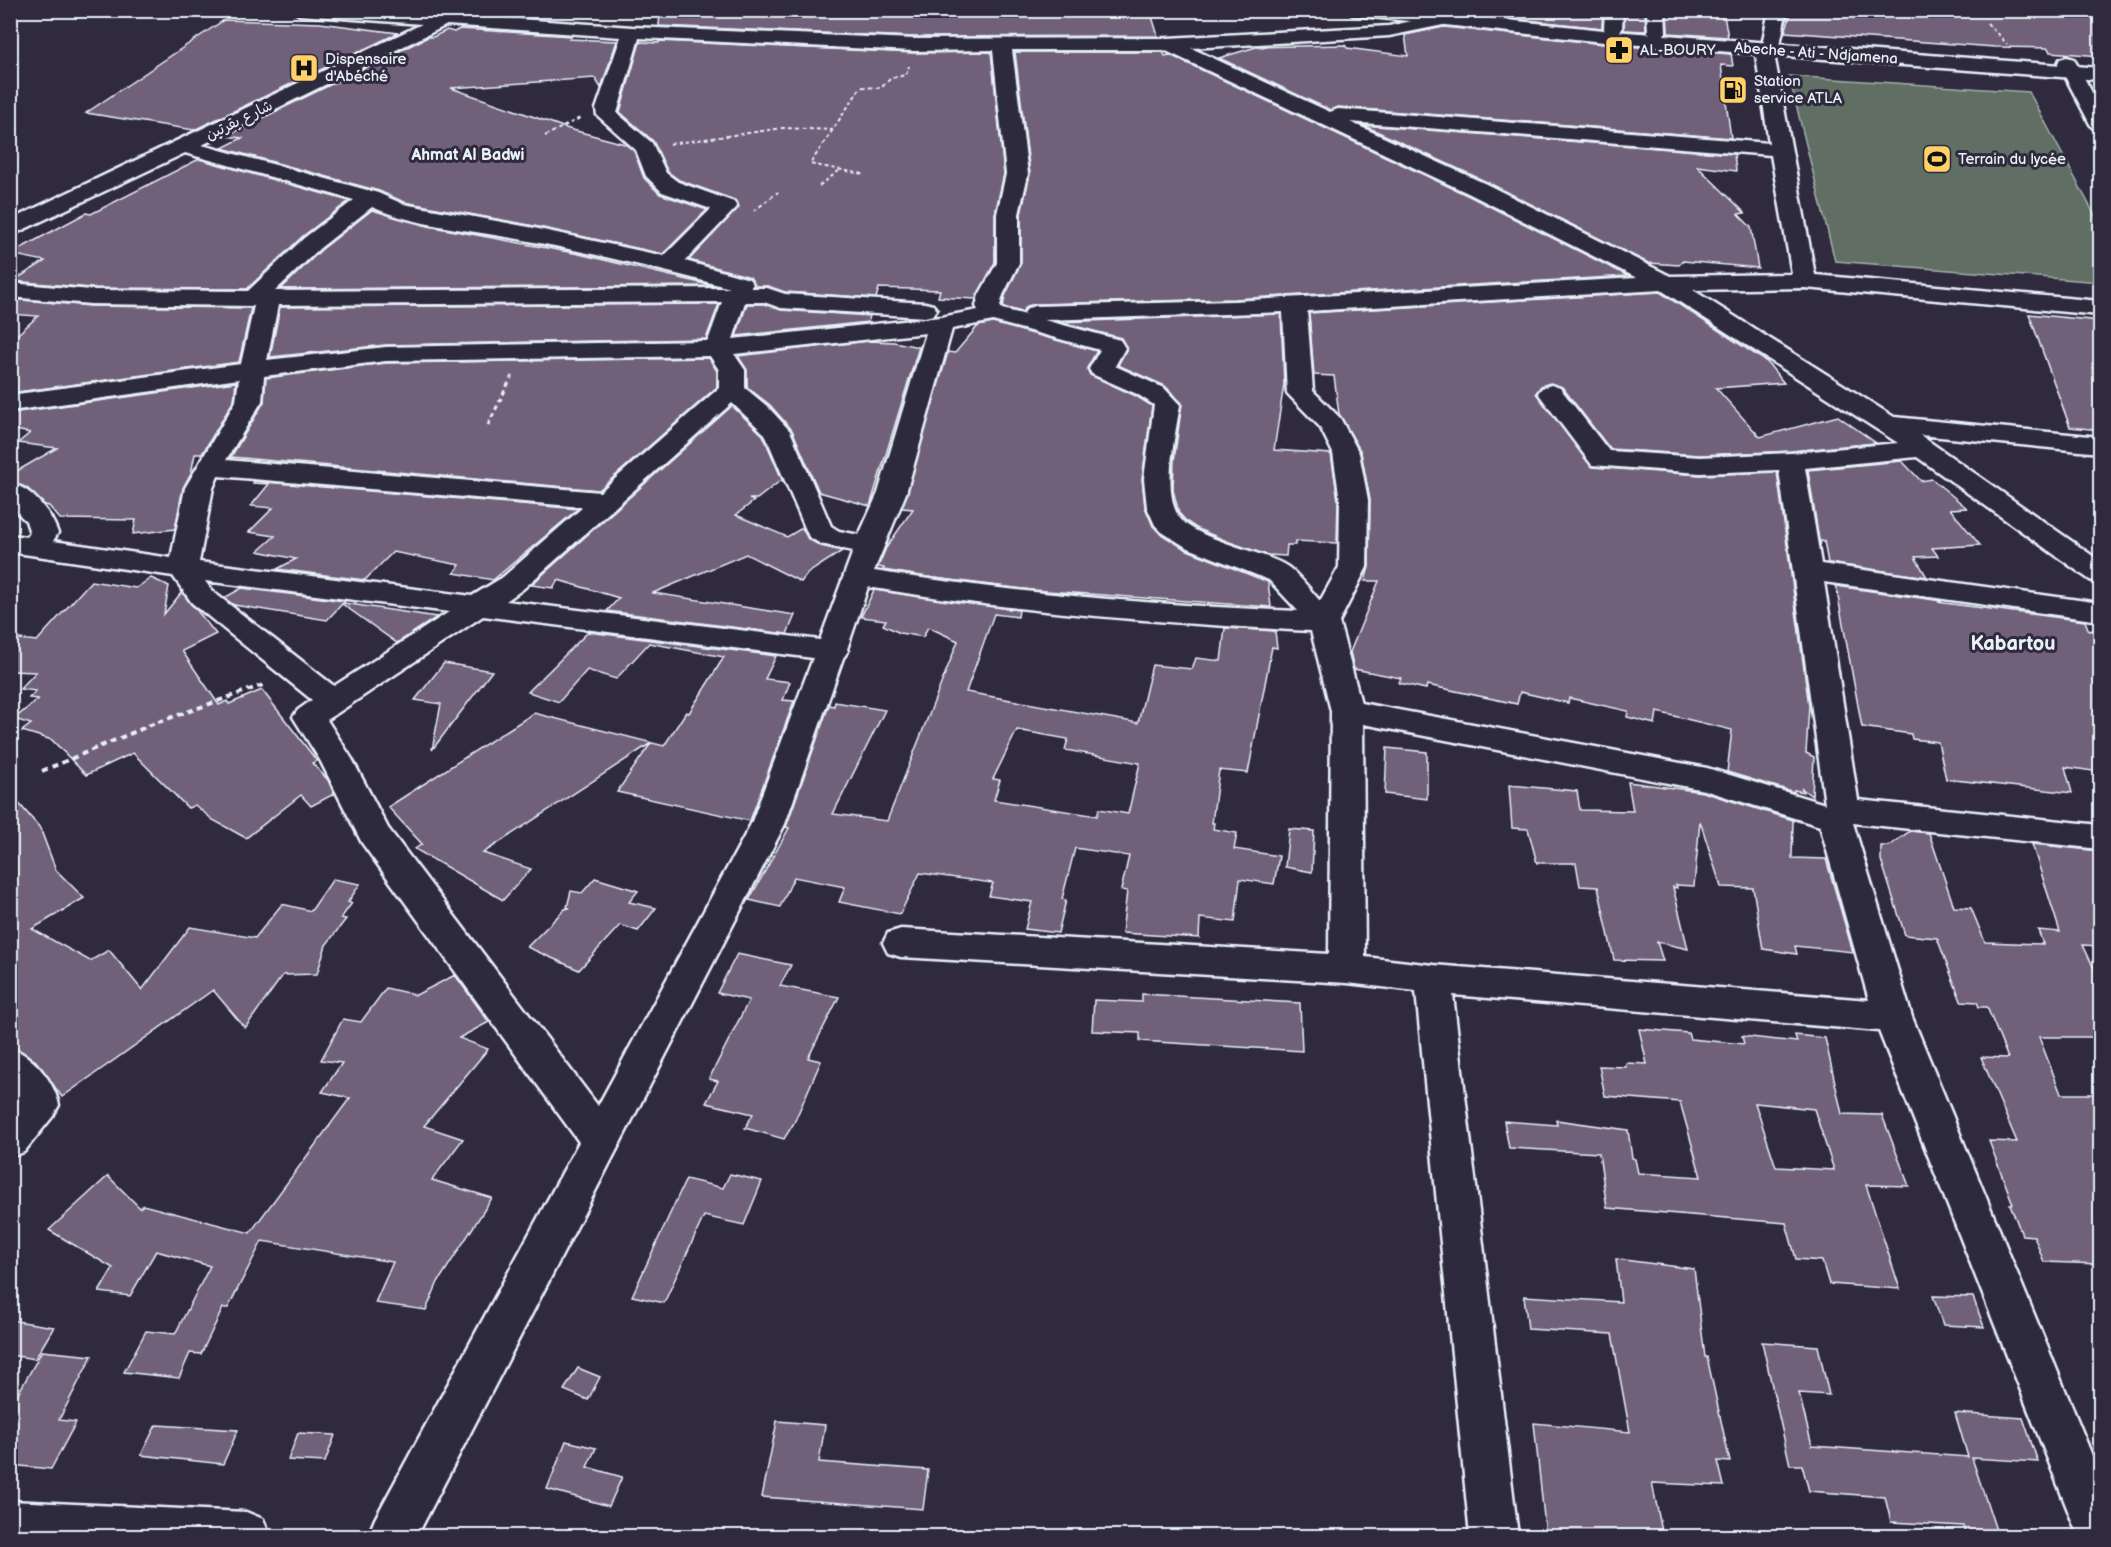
<svg xmlns="http://www.w3.org/2000/svg" width="2111" height="1547" viewBox="0 0 2111 1547" font-family="'Balsamiq Sans','Playpen Sans Arabic',sans-serif">
<style>
.green{fill:#606e64;stroke:#a4b0ae;stroke-width:1.5}
.building{fill:#71607a;stroke:#e8f1f8;stroke-width:1.5;fill-rule:evenodd}
.lines{fill:none;stroke-linecap:round;stroke-linejoin:round}
.street-casing{stroke:#e8f1f8;stroke-width:5}
.secondary-casing{stroke:#e8f1f8;stroke-width:5}
.highway-casing{stroke:#e8f1f8;stroke-width:5}
.path-far2{stroke:#e8f1f8;stroke-width:2;stroke-dasharray:4 3;stroke-linecap:butt}
.path-far1{stroke:#e8f1f8;stroke-width:3;stroke-dasharray:4.5 4;stroke-linecap:butt}
.path{stroke:#e8f1f8;stroke-width:4;stroke-dasharray:6 4.5;stroke-linecap:butt}
.street{fill:#2f2a3d;fill-rule:evenodd}
.secondary{fill:#2f2a3d;fill-rule:evenodd}
.highway{fill:#2f2a3d;fill-rule:evenodd}
.labels{text-anchor:middle;stroke-width:6;stroke-linejoin:round;paint-order:stroke}
.far-poi-label{font-size:15px;fill:#e8f1f8;stroke:#2f2a3d;text-anchor:start}
.far-street-label{font-size:15px;fill:#e8f1f8;stroke:#2f2a3d}
.far-neighbourhood-label{font-size:16px;font-weight:bold;fill:#e8f1f8;stroke:#2f2a3d}
.neighbourhood-label{font-size:20px;font-weight:bold;fill:#e8f1f8;stroke:#2f2a3d}
</style>
<rect width="100%" height="100%" fill="#2f2a3d"/>
<filter id="ink" filterUnits="userSpaceOnUse"><feTurbulence type="fractalNoise" baseFrequency=".0167" numOctaves="2"/><feDisplacementMap in="SourceGraphic" scale="12" xChannelSelector="R" yChannelSelector="G"/><feConvolveMatrix kernelMatrix="1 2 1 2 8 2 1 2 1" color-interpolation-filters="sRGB"/></filter>
<g filter="url(#ink)">
<polygon class="green" points="1789,76 2029,92 2100,225 2100,282 1835,261"/>
<g class="building">
<polygon points="660,10 939,10 997,15 1089,14 1089,12 1103,10 1150,10 1158,36 914,37 659,26"/>
<polygon points="1453,10 1603,10 1602,28 1452,12"/>
<polygon points="1625,10 1645,10 1646,31 1624,30"/>
<polygon points="1667,10 1723,10 1728,37 1668,33"/>
<polygon points="1792,10 2092,10 2100,22 2100,56 2050,52 2048,48 1995,47 1785,32"/>
<polygon points="224,20 320,23 398,33 194,130 86,113"/>
<polygon points="1444,27 1613,45 1731,54 1733,66 1721,65 1731,138 1338,107 1330,110 1219,58 1256,47 1345,45 1347,48 1408,56 1405,35"/>
<polygon points="460,29 572,36 569,39 617,41 601,88 595,78 451,88 569,129 625,144 634,151 644,178 660,194 707,210 663,254 529,225 404,202 379,191 222,148 242,138 226,136 428,37 433,37 447,30 454,32"/>
<polygon points="659,41 914,53 991,52 1004,174 995,214 995,262 976,299 938,297 940,290 879,288 876,298 785,292 768,286 754,286 750,277 689,260 739,207 735,200 679,180 668,172 653,141 620,112 640,42 659,43"/>
<polygon points="1015,52 1163,52 1165,56 1170,55 1469,196 1628,276 1234,299 1036,304 1027,306 1022,312 1003,307 1005,296 1021,263 1021,214 1030,174"/>
<polygon points="1363,125 1734,154 1736,171 1697,166 1745,213 1738,214 1751,227 1758,268 1683,261 1679,265 1648,263 1487,182"/>
<polygon points="199,159 349,201 303,236 247,289 91,288 13,281 45,261 10,254 86,213 91,214"/>
<polygon points="372,210 428,226 579,254 713,286 281,289 321,250"/>
<polygon points="1660,292 1767,362 1784,383 1716,388 1760,437 1838,416 1876,443 1791,451 1700,455 1610,449 1562,387 1550,383 1541,386 1536,393 1592,467 1700,475 1777,472 1809,706 1806,753 1814,757 1812,796 1802,789 1803,792 1794,790 1794,792 1727,772 1732,730 1657,712 1655,724 1627,717 1628,711 1569,698 1568,703 1520,692 1517,704 1427,685 1426,689 1399,683 1401,678 1354,669 1350,652 1379,581 1365,581 1369,567 1370,500 1361,452 1339,414 1334,376 1314,375 1309,313"/>
<polygon points="10,299 91,306 251,308 239,362 10,393 10,341 38,316 10,314"/>
<polygon points="719,304 706,339 386,345 270,357 280,307"/>
<polygon points="747,304 764,304 781,310 870,316 868,322 736,336"/>
<polygon points="1281,314 1284,384 1274,450 1331,454 1338,500 1337,543 1295,541 1295,545 1287,545 1286,556 1267,555 1229,542 1198,529 1186,521 1179,513 1173,490 1174,461 1182,403 1165,386 1118,365 1127,349 1121,338 1059,322"/>
<polygon points="2029,314 2100,321 2100,430 2070,427"/>
<polygon points="993,323 1097,351 1087,368 1090,375 1136,396 1152,406 1142,479 1145,507 1153,526 1161,534 1185,549 1268,582 1271,607 1032,590 927,577 883,570 884,568 878,567 886,548 913,509 902,508 948,352 955,353 978,326"/>
<polygon points="869,341 894,342 919,347 870,506 819,492 792,430 770,405 747,387 747,370 738,356"/>
<polygon points="709,358 717,371 717,387 599,490 231,457 264,402 266,378 386,363"/>
<polygon points="236,382 234,400 202,454 195,454 191,473 183,488 175,529 133,534 136,520 60,519 49,506 45,505 27,488 10,481 10,475 57,448 18,443 30,433 10,429 10,413"/>
<polygon points="732,406 763,435 783,482 780,481 757,499 749,499 754,501 736,515 787,537 802,528 808,539 821,546 842,551 808,573 801,582 746,554 653,593 795,615 787,634 607,611 619,598 558,580 553,588 531,585"/>
<polygon points="1902,461 1921,481 1932,479 1967,508 1950,509 1980,545 1932,548 1938,556 1915,557 1927,577 1828,563 1824,541 1821,541 1820,546 1808,470"/>
<polygon points="254,481 578,509 493,580 454,573 460,565 393,552 365,580 277,569 296,559 258,551 275,536 249,532 273,508 251,506 269,484 253,483"/>
<polygon points="151,578 169,586 164,614 182,592 216,634 182,651 219,705 227,701 229,704 262,690 317,761 312,763 328,780 334,794 311,806 301,795 246,838 213,820 195,805 188,808 133,753 86,775 52,740 22,731 31,724 14,719 38,699 29,698 36,691 20,689 36,672 10,671 10,638 37,641 91,581 136,588"/>
<polygon points="1836,586 1942,601 1938,602 1944,603 2085,621 2089,631 2100,628 2100,772 2065,767 2072,793 1946,779 1938,742 1912,739 1911,734 1862,727"/>
<polygon points="242,588 345,601 343,603 437,617 397,643 342,604 327,620 234,605 224,598"/>
<path d="M874 590 1019 610 1018 617 994 614 966 692 1138 723 1152 665 1192 669 1196 658 1221 661 1225 628 1275 631 1277 648 1272 647 1248 773 1219 770 1212 823H1214L1213 829 1237 833 1234 849 1279 856 1274 884 1240 879 1235 922 1200 918 1199 938 1122 933 1127 891 1121 890 1129 856 1075 848 1062 899 1066 900 1058 933 1025 929 1032 902 989 896 993 883 920 873 900 914 839 902 845 887 794 877 780 907 749 900 789 828 786 827 829 705 834 706 835 702 885 710 833 814 887 821 958 641 928 627 923 637 900 633 883 625 886 620 861 617ZM1017 730 1068 739 1065 750 1140 763 1128 814 1099 809 1097 816 994 800 1000 780 993 779Z"/>
<polygon points="588,632 776,656 765,679 790,682 783,700 794,701 750,821 617,792 651,743 483,853 531,869 503,900 415,849 422,844 388,807 534,713 664,746 686,712 689,713 724,657 649,643 616,679 587,670 559,702 528,692"/>
<polygon points="444,663 492,671 432,750 441,704 415,700"/>
<polygon points="1387,748 1427,752 1427,799 1385,794"/>
<polygon points="1628,782 1703,792 1793,820 1792,858 1826,859 1853,952 1795,946 1797,954 1763,949 1753,888 1721,887 1700,821 1694,886 1676,885 1677,888 1673,887 1688,949 1657,942 1663,961 1614,960 1598,887 1580,886 1576,863 1537,863 1528,829 1512,828 1509,785 1577,791 1580,810 1633,811"/>
<polygon points="10,793 40,828 56,870 84,898 32,929 90,961 109,950 142,990 190,927 255,938 282,904 311,911 333,879 360,884 348,902 352,903 341,918 346,919 326,945 317,974 283,975 245,1028 213,990 62,1097 36,1061 10,1046"/>
<polygon points="1289,829 1314,831 1312,872 1285,867"/>
<polygon points="1910,831 1929,833 1954,907 1971,908 1985,942 2043,944 2038,930 2060,932 2032,844 2100,851 2100,946 2083,945 2100,981 2100,1037 2039,1037 2061,1094 2100,1094 2100,1264 2044,1262 2034,1236 2022,1235 2010,1204 2013,1204 1989,1141 2017,1142 1981,1057 2008,1058 1987,1007 1979,1007 1977,1002 1961,1001 1937,938 1905,935 1881,860 1881,846 1889,846"/>
<polygon points="595,878 638,891 629,902 656,908 638,931 620,925 579,970 527,947 565,909 569,908 567,907 571,891 582,893"/>
<polygon points="737,954 791,965 780,986 839,997 808,1058 821,1061 794,1123 784,1139 745,1128 753,1114 706,1103 718,1081 709,1079 749,1000 717,993"/>
<polygon points="455,975 489,1022 459,1038 488,1049 424,1126 463,1139 432,1180 492,1198 438,1282 426,1310 375,1303 393,1262 262,1241 228,1308 223,1308 201,1354 190,1353 179,1378 124,1372 146,1331 175,1334 210,1266 156,1251 130,1296 99,1292 113,1268 49,1230 108,1176 140,1208 143,1205 250,1233 350,1098 322,1092 342,1063 321,1060 343,1019 361,1022 386,988 416,995"/>
<polygon points="1142,994 1300,1003 1302,1051 1140,1041 1140,1033 1092,1031 1094,1000 1142,1002"/>
<path d="M1639 1029 1688 1033 1690 1039 1744 1044 1742 1036 1797 1042 1795 1035 1825 1038 1842 1114 1882 1115 1909 1186 1866 1185 1900 1289 1829 1284 1822 1261 1796 1259 1786 1223 1607 1208 1599 1153 1509 1148 1504 1121 1557 1125 1556 1120 1628 1130 1632 1158 1635 1159 1638 1173 1701 1177 1680 1102 1605 1096 1599 1066 1626 1067V1063L1647 1064ZM1755 1103 1814 1109 1834 1170 1776 1167Z"/>
<polygon points="730,1174 762,1181 744,1225 704,1216 664,1303 632,1296 686,1179 723,1188"/>
<polygon points="1616,1259 1694,1269 1705,1357 1707,1357 1730,1462 1718,1461 1724,1486 1652,1483 1663,1536 1546,1536 1534,1423 1630,1432 1612,1334 1528,1329 1524,1296 1621,1302"/>
<polygon points="1933,1296 1973,1297 1984,1327 1943,1325"/>
<polygon points="10,1320 54,1327 35,1359 10,1355"/>
<polygon points="1762,1342 1818,1346 1829,1395 1799,1393 1812,1446 1968,1457 1955,1413 2023,1418 2038,1462 1972,1458 1998,1536 1966,1536 1963,1526 1891,1522 1885,1497 1809,1491 1802,1465 1790,1465"/>
<polygon points="42,1351 92,1356 59,1420 76,1422 51,1469 10,1465 10,1408"/>
<polygon points="578,1368 600,1377 588,1400 564,1390"/>
<polygon points="777,1421 825,1425 819,1462 928,1470 923,1509 762,1497"/>
<polygon points="156,1425 238,1430 223,1464 141,1455"/>
<polygon points="298,1433 335,1435 325,1462 288,1460"/>
<polygon points="566,1441 596,1448 587,1467 622,1477 609,1506 547,1489"/>
</g>
<g class="lines">
<g class="street-casing">
<g id="street">
<path d="M291 10H389L632 27 914 39 1168 38 1389 26 1430 17 1433 10H1451L1443 25 1389 36 1191 48 1330 112 1338 109 1769 143 1755 49 1757 45 1765 44 1763 40 1769 10H1790C1781 20 1785 33 1779 44L1771 45 1773 49 1815 275 2100 301V315L1805 288 1693 290 1894 417 2100 437V453L1920 435 2100 561V583L2090 580 1917 457 1805 468 1821 564 2100 603V621L1824 582 1858 800 2100 825V849L1853 823 1912 1017 2100 1475V1536H2078L1879 1031 1453 995 1518 1536H1470L1416 991 1347 983 901 957 888 953 883 943 888 933 901 929 1329 954 1331 711 1311 631C1163 623 1015 612 868 587L847 649 848 651 843 658 785 824 417 1536H368L375 1519 579 1142 362 843 320 760 293 717 298 710 312 700 192 603 173 576 10 552V535L27 537 30 533 26 521 10 506V483C32 488 51 513 58 533L53 541 171 558 185 488 236 401 239 379 10 411V395L241 364 254 306 91 304 10 297V283L91 290 248 291 304 238 354 200 185 153 10 236V220L422 24 300 15ZM447 25 621 37 596 109 597 115 636 150 646 176 662 192 711 209 664 256 529 227 403 204 378 193 202 145ZM639 38 914 51 993 50 1006 174 997 214V263L979 295 976 306 978 310 941 317 733 339 745 302H764L781 308 925 317 933 315 937 310 933 305 925 303 785 294 767 288H750L753 284 749 279 685 261 737 207 734 202 678 182 666 173 652 143 617 113ZM1012 50H1164L1470 194 1637 278 1234 301 1036 306 1028 308 1024 313 1026 315 1002 309 1000 306 1003 295 1019 263V214L1028 174ZM1350 122 1771 155 1792 274 1670 276 1486 184ZM372 207C417 227 480 231 529 241 597 254 664 270 730 288L275 291 320 248ZM1661 290 1898 443 1791 453 1700 457 1609 451 1560 388 1551 385 1542 388 1538 393 1592 465 1700 473 1779 470 1825 804 1707 768 1361 703 1339 622 1367 567 1368 500 1359 453 1340 418 1313 391 1307 311ZM722 302 708 341 386 347 267 360 278 305ZM1283 312 1287 393 1320 427 1333 453 1340 500 1339 567 1320 601C1310 590 1300 576 1288 567 1264 550 1190 540 1177 514 1163 487 1175 435 1180 405L1164 388 1115 366 1125 348 1120 340 1044 320ZM993 321 1100 350 1089 369 1092 374 1137 394 1154 405 1144 479 1147 507 1155 525 1162 532 1186 547 1269 580 1298 611C1156 605 1014 593 874 571L906 493 952 329ZM926 333 878 493 859 535 839 531 831 526 790 431 768 407 745 388V370L734 354ZM710 356 719 370V388L600 492 226 460 262 401 264 376 386 361ZM732 403 765 434 809 537 821 544 853 551 820 640 506 601 523 589ZM218 476 583 507 503 577 472 596 199 562 213 488ZM205 581 449 612 334 686 212 591ZM483 616 813 658 751 824 598 1106 388 828 352 759 327 720ZM1363 724 1704 790 1820 826 1869 1000 1433 965 1365 957Z"/>
<polygon points="1605,10 1623,10 1622,29 1619,33 1607,33 1604,29"/>
<polygon points="1647,10 1665,10 1666,32 1663,36 1651,36 1648,32"/>
<polygon points="2067,57 2074,59 2076,63 2100,107 2100,130 2093,128 2090,124 2058,63 2060,59"/>
<path d="M10 1048C33 1055 54 1081 59 1105L53 1116 24 1152 10 1157V1111L19 1101 10 1091Z"/>
</g>
</g>
<g class="secondary-casing">
<polygon id="secondary" points="10,1501 246,1512 263,1519 270,1536 10,1536"/>
</g>
<g class="highway-casing">
<polygon id="highway" points="1344,10 1410,10 1613,31 2100,68 2100,80 1613,43 1353,15"/>
</g>
<g class="path-far2">
<polyline points="1987,23 2007,44"/>
<polyline points="545,136 580,118"/>
<polyline points="670,144 783,128 833,130"/>
<polyline points="863,174 810,164 861,87 881,88 891,78 906,75 909,66"/>
<polyline points="819,186 840,170"/>
<polyline points="754,211 778,192"/>
</g>
<polyline class="path-far1" points="488,425 512,376"/>
<polyline class="path" points="42,771 153,724 266,684"/>
<use href="#street" class="street"/>
<use href="#secondary" class="secondary"/>
<use href="#highway" class="highway"/>
</g>
</g>
<defs>
<g id="pharmacy-square" transform="scale(1.5)"><rect x="-9" y="-9" width="18" height="18" rx="4" fill="#ffd166" stroke="#2f2a3d"/><path d="M-2-6h4v4h4v4h-4v4h-4v-4h-4v-4h4Z" fill="#111"/></g>
<g id="hospital-square" transform="scale(1.5)"><rect x="-9" y="-9" width="18" height="18" rx="4" fill="#ffd166" stroke="#2f2a3d"/><path d="M-5-5h3v3.5h4V-5h3V5h-3V1.5h-4V5h-3Z" fill="#111"/></g>
<g id="fuel-square" transform="scale(1.5)"><rect x="-9" y="-9" width="18" height="18" rx="4" fill="#ffd166" stroke="#2f2a3d"/><path d="M-5.5-6h7V0h2V4h1.3V-2.5L3-4.5l.8-.8L6-3V5H2.5V1h-1V6h-7ZM-4.2-4.7v3.2H.2V-4.7Z" fill="#111"/></g>
<g id="stadium-square" transform="scale(1.5)"><rect x="-9" y="-9" width="18" height="18" rx="4" fill="#ffd166" stroke="#2f2a3d"/><path d="M0-5a6.5 5 0 1 0 0 10a6.5 5 0 1 0 0-10ZM-3.5-1.8h7v3.6h-7Z" fill="#111"/></g>
</defs>
<g fill-rule="evenodd">
<use href="#pharmacy-square" x="1619" y="50"/>
<use href="#hospital-square" x="304" y="68"/>
<use href="#fuel-square" x="1733" y="90"/>
<use href="#stadium-square" x="1937" y="159"/>
</g>
<g class="labels">
<g class="far-poi-label">
<text x="1640" y="55">AL-BOURY</text>
<text x="325" y="64">Dispensaire<tspan x="325" dy="17">d'Abéché</tspan></text>
<text x="1754" y="86">Station<tspan x="1754" dy="17">service ATLA</tspan></text>
<text x="1958" y="164">Terrain du lycée</text>
</g>
<g class="far-street-label">
<text transform="translate(1816 53) rotate(4)" y="5">Abeche - Ati - Ndjamena</text>
<text transform="translate(239 120) rotate(-26)" y="5">شارع بقرتين</text>
</g>
<g class="far-neighbourhood-label">
<text x="468" y="160">Ahmat Al Badwi</text>
</g>
<g class="neighbourhood-label">
<text x="2013" y="650">Kabartou</text>
</g>
</g>
<rect width="2111" height="1547" fill="none" stroke="#2f2a3d" stroke-width="36"/>
<rect x="18" y="18" width="2075" height="1511" fill="none" stroke="#e8f1f8" stroke-width="2" filter="url(#ink)"/>
</svg>
